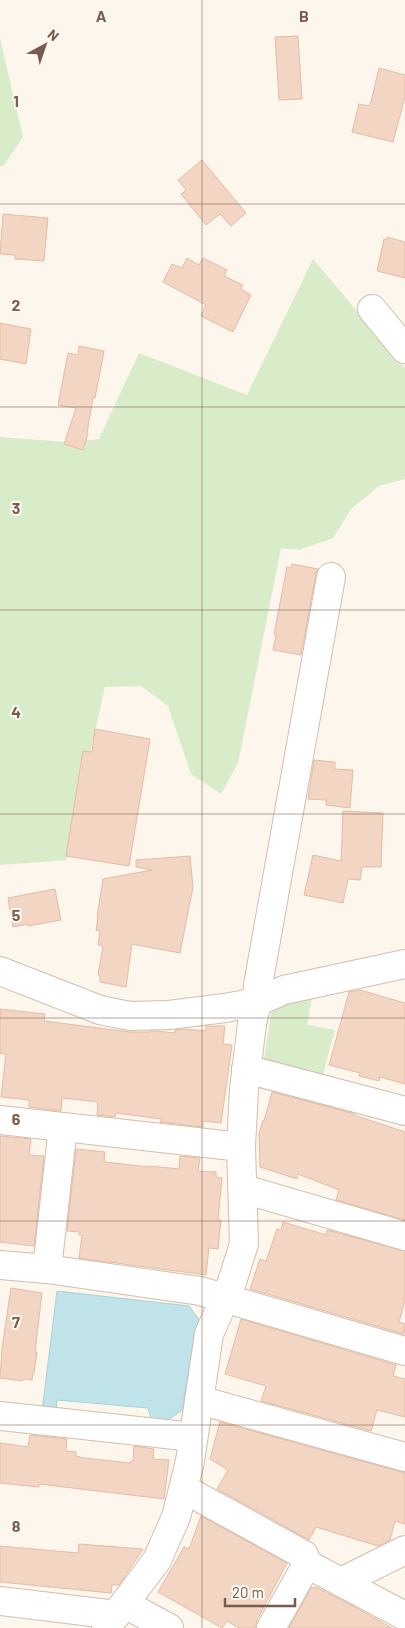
<svg xmlns="http://www.w3.org/2000/svg" width="405" height="1628" viewBox="0 0 405 1628" font-family="Barlow,sans-serif">
<style>
.green{fill:#d8ecc9}
.water{fill:#bfe3e8;stroke:#a5d3da}
.building{fill:#f3d5c3;stroke:#e6bba3}
.lines{fill:none;stroke-linecap:round;stroke-linejoin:round}
.minor-casing{stroke:#d1beb0;stroke-width:30}
.minor{stroke:#fff;stroke-width:28}
.grid{fill:none;stroke:#7a5c4d;stroke-width:1;stroke-opacity:0.55}
.grid-label{font-size:16px;text-anchor:middle;font-weight:bold;fill:#7a5c4d;stroke:#fffaf3;stroke-width:4;stroke-linejoin:round;paint-order:stroke}
</style>
<rect width="100%" height="100%" fill="#fdf6ec"/>
<g class="green">
<polygon points="0,38 23,137 4,165 0,167"/>
<polygon points="313,259 405,368 405,479 379,486 351,509 333,538 299,550 281,548 238,763 221,794 191,774 168,706 141,686 105,687 66,860 0,865 0,437 66,442 99,439 139,353 247,395"/>
<polygon points="313,993 307,1025 335,1030 321,1081 274,1068 264,1059 271,1013 284,999"/>
</g>
<polygon class="water" points="57,1291 189,1306 200,1321 195,1333 182,1410 164,1423 152,1422 148,1408 57,1400 56,1412 42,1411"/>
<g class="building">
<polygon points="298,36 302,99 279,100 275,37"/>
<polygon points="379,68 405,75 405,97 393,142 352,132 359,104 370,106"/>
<polygon points="202,160 246,213 231,226 220,214 206,225 181,194 186,190 178,180"/>
<polygon points="3,214 48,218 44,261 15,259 15,255 0,254"/>
<polygon points="387,237 405,242 405,278 377,271 384,239 387,240"/>
<polygon points="187,258 199,265 203,258 227,270 224,276 243,285 241,289 251,295 233,332 201,316 206,305 163,282 172,264 182,268"/>
<polygon points="0,323 31,329 26,364 0,359"/>
<polygon points="79,346 104,351 95,398 93,398 87,433 88,434 83,450 64,444 76,408 58,405 68,353 78,355"/>
<polygon points="292,564 318,569 316,574 301,655 273,650 276,635 274,634 287,567 291,568"/>
<polygon points="95,729 150,739 129,866 66,856 83,751 92,752"/>
<polygon points="314,760 335,762 335,769 353,770 350,808 326,805 326,800 308,799"/>
<polygon points="343,811 383,813 381,867 362,867 360,880 348,879 343,903 304,895 313,855 341,861"/>
<polygon points="190,856 193,887 180,953 132,944 126,987 100,982 100,976 98,975 103,946 98,945 100,931 96,930 98,917 97,917 103,879 152,870 136,867 136,860"/>
<polygon points="55,889 61,920 28,926 28,924 13,927 8,898"/>
<polygon points="360,990 405,1003 405,1084 380,1077 379,1081 359,1076 360,1073 329,1065 349,992"/>
<polygon points="0,1009 45,1014 44,1021 130,1032 150,1032 150,1031 156,1031 175,1033 175,1030 185,1029 206,1031 206,1026 225,1026 223,1044 232,1045 221,1123 203,1121 203,1127 160,1122 161,1119 116,1113 115,1117 97,1115 98,1102 62,1098 61,1111 29,1107 29,1100 1,1097 6,1054 0,1053"/>
<polygon points="272,1092 355,1114 354,1115 405,1132 405,1220 336,1200 339,1190 298,1174 297,1179 260,1167 259,1133 263,1120 264,1121"/>
<polygon points="0,1136 31,1139 29,1155 44,1156 34,1246 0,1242"/>
<polygon points="76,1149 105,1152 104,1162 150,1167 150,1166 179,1169 180,1156 200,1158 198,1171 216,1172 216,1177 222,1178 218,1220 221,1220 218,1249 209,1248 206,1275 79,1258 82,1235 79,1235 80,1232 67,1231"/>
<polygon points="283,1222 326,1235 327,1230 405,1251 405,1300 399,1322 405,1324 404,1334 250,1289 260,1259 266,1261 277,1229 281,1230"/>
<polygon points="11,1288 42,1293 35,1352 37,1352 34,1373 33,1373 32,1380 23,1379 22,1381 0,1378 2,1348"/>
<polygon points="241,1319 396,1365 393,1376 405,1379 405,1417 377,1410 371,1431 261,1401 266,1386 225,1374"/>
<polygon points="220,1422 405,1473 405,1524 395,1521 390,1540 378,1546 316,1527 309,1540 217,1489 228,1470 210,1459"/>
<polygon points="30,1435 67,1439 66,1451 76,1452 76,1456 84,1458 130,1463 131,1461 133,1461 134,1446 154,1449 153,1459 169,1460 164,1499 39,1484 39,1487 0,1483 0,1443 28,1447"/>
<polygon points="201,1516 287,1563 257,1620 255,1628 239,1628 227,1621 222,1628 158,1592 184,1547 189,1549"/>
<polygon points="79,1544 143,1549 119,1585 112,1585 111,1593 0,1582 0,1546 78,1553"/>
<polygon points="316,1587 353,1606 392,1628 289,1628 311,1588"/>
</g>
<g class="lines">
<g class="minor-casing">
<g id="minor">
<polyline points="372,309 405,349"/>
<polyline points="0,971 100,1010 130,1016 169,1015 225,1008 257,1002 284,990 405,964"/>
<polyline points="246,1069 405,1111"/>
<polyline points="0,1120 241,1147"/>
<polyline points="243,1189 405,1236"/>
<polyline points="0,1265 47,1269 200,1291 405,1351"/>
<polyline points="47,1269 63,1127"/>
<polyline points="199,1400 405,1457"/>
<polyline points="0,1416 193,1437"/>
<polyline points="184,1489 304,1555 307,1564 405,1616"/>
<polyline points="341,1582 405,1550"/>
<polyline points="0,1601 116,1615"/>
<polyline points="125,1604 169,1628"/>
<polyline points="106,1628 157,1560 176,1517 190,1461 209,1334 232,1282 244,1244 241,1147 244,1089 252,1024 257,1002 258,985 331,577"/>
<polyline points="271,1628 307,1564"/>
</g>
</g>
<use href="#minor" class="minor"/>
</g>
<path class="grid" d="M202 0V1628M0 204H405M0 407H405M0 610H405M0 814H405M0 1018H405M0 1221H405M0 1425H405"/>
<g class="grid-label">
<text x="101" y="22">A</text>
<text x="304" y="22">B</text>
<text x="16" y="107">1</text>
<text x="16" y="311">2</text>
<text x="16" y="514">3</text>
<text x="16" y="718">4</text>
<text x="16" y="921">5</text>
<text x="16" y="1125">6</text>
<text x="16" y="1328">7</text>
<text x="16" y="1532">8</text>
</g>
<g transform="translate(45 45) rotate(40)" stroke="#fffaf3" stroke-width="4" paint-order="stroke">
<path d="M0-4L9 19L0 12L-9 19Z" fill="#7a5c4d"/>
<text y="-8" font-size="14" font-weight="bold" text-anchor="middle" fill="#7a5c4d">N</text>
</g>
<path d="M225 1598v8h70v-8" fill="none" stroke="#7a5c4d" stroke-width="2.5"/>
<text x="232" y="1598" font-size="15" fill="#7a5c4d" stroke="#fffaf3" stroke-width="4" paint-order="stroke">20 m</text>
</svg>
